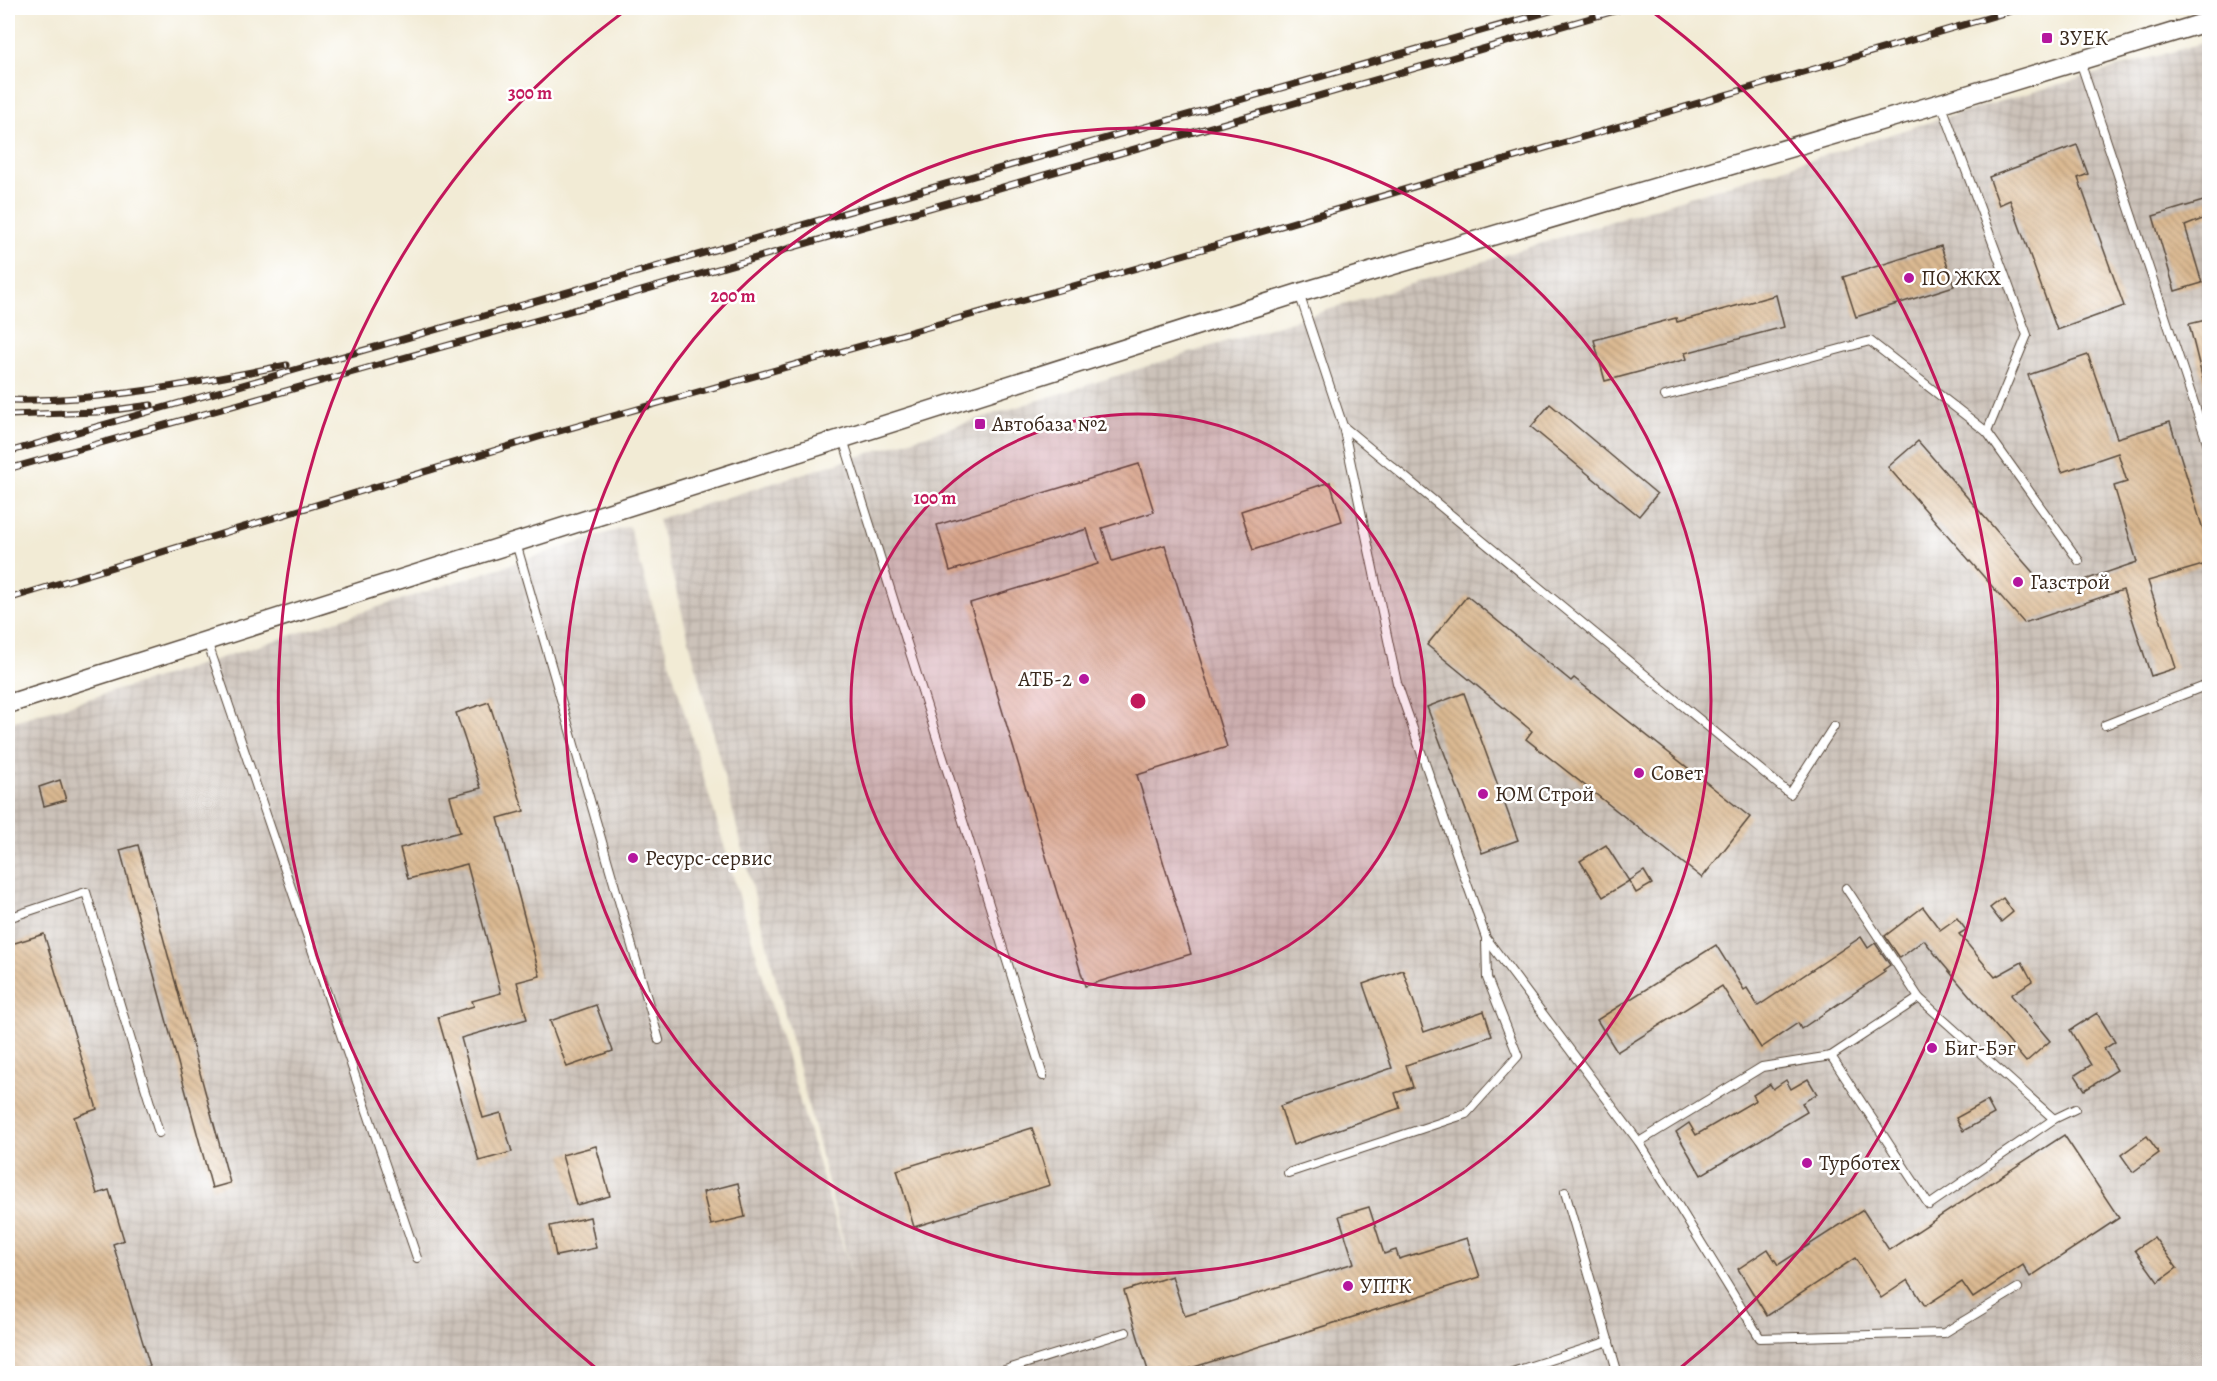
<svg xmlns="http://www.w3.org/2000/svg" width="2217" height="1381" viewBox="0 0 2217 1381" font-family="Alegreya,serif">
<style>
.industrial{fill:url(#industrial-grid)}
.building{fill:url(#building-back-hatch)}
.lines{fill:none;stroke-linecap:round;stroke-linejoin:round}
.service-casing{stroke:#564739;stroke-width:10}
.tertiary-casing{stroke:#564739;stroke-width:21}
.service{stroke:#fff;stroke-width:8}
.tertiary{stroke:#fff;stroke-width:18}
.rail-casing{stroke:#3b2a1e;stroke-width:7}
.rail{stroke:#fff;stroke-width:4.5;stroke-dasharray:14;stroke-linecap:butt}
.ring{fill:none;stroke:#c2185b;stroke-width:3}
.poi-dot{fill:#b5179e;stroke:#fff;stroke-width:2}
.labels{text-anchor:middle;stroke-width:5;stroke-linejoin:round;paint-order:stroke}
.poi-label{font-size:21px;fill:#3b2a1e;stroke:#fff;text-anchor:start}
.centre{fill:#c2185b;stroke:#fff;stroke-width:3}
.ring-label{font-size:18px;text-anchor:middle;font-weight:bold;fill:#c2185b;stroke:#fff;stroke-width:5;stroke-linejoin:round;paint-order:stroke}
</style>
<defs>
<pattern id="industrial-grid" width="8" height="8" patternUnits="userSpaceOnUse" patternTransform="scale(1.5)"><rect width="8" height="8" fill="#ccc2b9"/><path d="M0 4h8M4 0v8" fill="none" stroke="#b0a79f"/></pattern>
<pattern id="building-back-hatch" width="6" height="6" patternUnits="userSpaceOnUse" patternTransform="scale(1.5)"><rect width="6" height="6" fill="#dbba93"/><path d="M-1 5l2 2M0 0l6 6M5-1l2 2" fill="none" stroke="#b39777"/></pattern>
</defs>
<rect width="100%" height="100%" fill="#fff"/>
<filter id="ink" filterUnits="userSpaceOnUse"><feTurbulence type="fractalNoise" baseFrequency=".0167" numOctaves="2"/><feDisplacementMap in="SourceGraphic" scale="12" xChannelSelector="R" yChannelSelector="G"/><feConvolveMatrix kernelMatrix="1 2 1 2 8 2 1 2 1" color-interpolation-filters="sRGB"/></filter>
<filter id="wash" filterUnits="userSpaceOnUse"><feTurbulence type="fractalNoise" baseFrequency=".008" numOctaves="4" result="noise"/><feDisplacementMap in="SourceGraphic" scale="24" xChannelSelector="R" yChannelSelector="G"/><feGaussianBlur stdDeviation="1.35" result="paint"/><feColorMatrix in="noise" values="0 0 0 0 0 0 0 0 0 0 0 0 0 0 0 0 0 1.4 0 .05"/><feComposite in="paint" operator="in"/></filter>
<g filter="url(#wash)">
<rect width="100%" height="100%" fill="#f2ebd5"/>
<polygon class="industrial" points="2209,41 2209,1373 8,1374 8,723 168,675 629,526 853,1280 658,519 1936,120"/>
<g id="blocks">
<g class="building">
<polygon points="2077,145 2088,174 2078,178 2124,306 2057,330 2010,200 1999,205 1989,177"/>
<polygon points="2210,199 2210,216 2185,226 2202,283 2175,291 2153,216"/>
<polygon points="1941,246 1954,286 1856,317 1843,277"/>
<polygon points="1776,295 1784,327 1685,353 1687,359 1605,381 1594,340 1676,318 1677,322"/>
<polygon points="2210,319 2210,384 2204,384 2189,324"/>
<polygon points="2088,355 2117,438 2170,422 2210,552 2210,563 2148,581 2176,668 2151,676 2123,590 2024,623 1888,467 1918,441 2050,592 2137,562 2114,486 2127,482 2118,453 2062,472 2028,375"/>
<polygon points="1550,404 1657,494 1639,516 1531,427"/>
<polygon points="1139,464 1154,512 1102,528 1112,561 1165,545 1227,747 1137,775 1191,954 1085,986 970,603 1098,564 1087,529 950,571 937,525"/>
<polygon points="1330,482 1342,521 1253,550 1241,511"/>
<polygon points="1467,596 1571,681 1574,678 1750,817 1702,878 1526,739 1532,731 1427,645"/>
<polygon points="1464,693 1518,840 1482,853 1427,707"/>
<polygon points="489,702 524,811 498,818 540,976 517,982 527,1019 461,1038 483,1118 501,1113 512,1152 479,1161 438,1017 474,1006 472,1001 501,993 467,864 408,879 400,848 460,832 450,796 481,788 456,713"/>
<polygon points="60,780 66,800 44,806 39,787"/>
<polygon points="138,845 230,1183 212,1188 120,850"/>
<polygon points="1606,845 1629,881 1603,897 1580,861"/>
<polygon points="1644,871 1652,884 1636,893 1629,881"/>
<polygon points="2003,898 2013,912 2001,922 1990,908"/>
<polygon points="1923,907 1940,930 1957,918 1966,930 1959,934 1995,977 2022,962 2032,981 2011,995 2050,1041 2026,1062 1942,963 1924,940 1900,958 1885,936"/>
<polygon points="44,934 97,1109 74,1117 97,1194 109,1190 124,1240 113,1244 150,1366 126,1374 8,1374 8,945"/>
<polygon points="1861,937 1868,948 1875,943 1890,965 1883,970 1885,972 1801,1029 1798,1023 1761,1048 1722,986 1617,1052 1597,1020 1716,945 1744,990 1747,988 1758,1006"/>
<polygon points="1403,970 1424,1032 1484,1011 1492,1036 1406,1065 1413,1087 1395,1093 1400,1108 1293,1145 1280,1106 1392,1068 1363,984"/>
<polygon points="596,1005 613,1051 567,1067 550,1021"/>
<polygon points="2097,1013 2115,1042 2104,1049 2117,1070 2085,1090 2075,1075 2091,1065 2070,1030"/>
<polygon points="1808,1079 1817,1094 1802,1103 1807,1112 1701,1175 1676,1132 1689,1123 1696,1135 1756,1100 1753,1095 1770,1084 1773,1089 1786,1080 1791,1089"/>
<polygon points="1987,1101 1994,1114 1963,1131 1956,1118"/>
<polygon points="1032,1128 1050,1185 914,1227 897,1170"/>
<polygon points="2064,1135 2119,1218 2030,1277 2023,1265 1973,1298 1962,1282 1925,1306 1908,1280 1881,1298 1855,1258 1767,1316 1738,1269 1768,1249 1778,1265 1863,1210 1889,1250"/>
<polygon points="2147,1136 2159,1153 2133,1172 2121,1155"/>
<polygon points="596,1146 610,1196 576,1205 562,1155"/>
<polygon points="738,1183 745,1217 711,1225 703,1192"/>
<polygon points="1369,1207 1384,1254 1396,1250 1399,1259 1467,1238 1480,1277 1172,1374 1149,1374 1124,1291 1172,1276 1185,1316 1354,1263 1339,1216"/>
<polygon points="590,1217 596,1248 556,1256 550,1226"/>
<polygon points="2154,1237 2177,1268 2158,1282 2135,1250"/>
</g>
</g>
</g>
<g filter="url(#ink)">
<use href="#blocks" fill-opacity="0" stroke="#564739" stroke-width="1.5"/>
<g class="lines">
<g class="service-casing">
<g id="service">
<polyline points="2080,61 2210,451"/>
<polyline points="1941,103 2027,335 1987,432"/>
<polyline points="1299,293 1343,426 1397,683 1486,938 1639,1142 1760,1338 1944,1333 2018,1288"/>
<polyline points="1665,396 1870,341 1987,432 2079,561"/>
<polyline points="1343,426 1790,794 1834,726"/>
<polyline points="843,439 1043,1076"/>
<polyline points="516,543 659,1040"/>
<polyline points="207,641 417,1258"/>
<polyline points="2105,725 2210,684"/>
<polyline points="1846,888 1919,998"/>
<polyline points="8,918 86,892 159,1133"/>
<polyline points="1831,1056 1919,998 2054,1119"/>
<polyline points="1639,1142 1762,1067 1831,1056 1929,1205 2054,1119 2075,1109"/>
<polyline points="1288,1173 1466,1114 1518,1056 1487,978 1486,940"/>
<polyline points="1565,1192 1618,1374"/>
<polyline points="992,1374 1126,1332"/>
<polyline points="1506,1374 1609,1341"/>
</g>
</g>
<g class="tertiary-casing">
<polyline id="tertiary" points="8,704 1299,293 1941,103 2210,21"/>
</g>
<use href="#service" class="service"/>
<use href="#tertiary" class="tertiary"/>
<g class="rail-casing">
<g id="rail">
<path d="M8 400C101 402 196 383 287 365"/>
<polyline points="8,415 98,412 151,405"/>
<polyline points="8,452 1561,8"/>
<polyline points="8,469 620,297 1625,8"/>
<polyline points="8,599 542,436 1162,261 2021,8"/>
</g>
</g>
<use href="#rail" class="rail"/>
</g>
</g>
<circle cx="1138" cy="701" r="287" fill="#c2185b" fill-opacity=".12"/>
<g class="ring">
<circle cx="1138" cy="701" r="287"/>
<circle cx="1138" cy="701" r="573"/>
<path d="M597 1369A860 860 0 0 1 626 10M1650 10A860 860 0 0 1 1679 1369"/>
</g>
<g class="poi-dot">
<rect x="2041" y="32" width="12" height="12" rx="3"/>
<circle cx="1909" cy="278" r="6"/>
<rect x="974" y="418" width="12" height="12" rx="3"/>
<circle cx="2018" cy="582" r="6"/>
<circle cx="1084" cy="679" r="6"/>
<circle cx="1639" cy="773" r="6"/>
<circle cx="1483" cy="794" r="6"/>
<circle cx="633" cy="858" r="6"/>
<circle cx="1932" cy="1048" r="6"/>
<circle cx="1807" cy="1163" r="6"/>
<circle cx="1348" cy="1286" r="6"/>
</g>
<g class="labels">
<g class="poi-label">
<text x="2059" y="45">ЗУЕК</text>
<text x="1921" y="285">ПО ЖКХ</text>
<text x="992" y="431">Автобаза №2</text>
<text x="2030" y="589">Газстрой</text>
<text x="1072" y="686" text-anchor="end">АТБ-2</text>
<text x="1651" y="780">Совет</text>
<text x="1495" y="801">ЮМ Строй</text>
<text x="645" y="865">Ресурс-сервис</text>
<text x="1944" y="1055">Биг-Бэг</text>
<text x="1819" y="1170">Турботех</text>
<text x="1360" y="1293">УПТК</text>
</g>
</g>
<circle cx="1138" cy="701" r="9" class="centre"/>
<g class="ring-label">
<text x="530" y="99">300 m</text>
<text x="733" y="302">200 m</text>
<text x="935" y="504">100 m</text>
</g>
<rect width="2217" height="1381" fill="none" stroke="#fff" stroke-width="30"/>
</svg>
